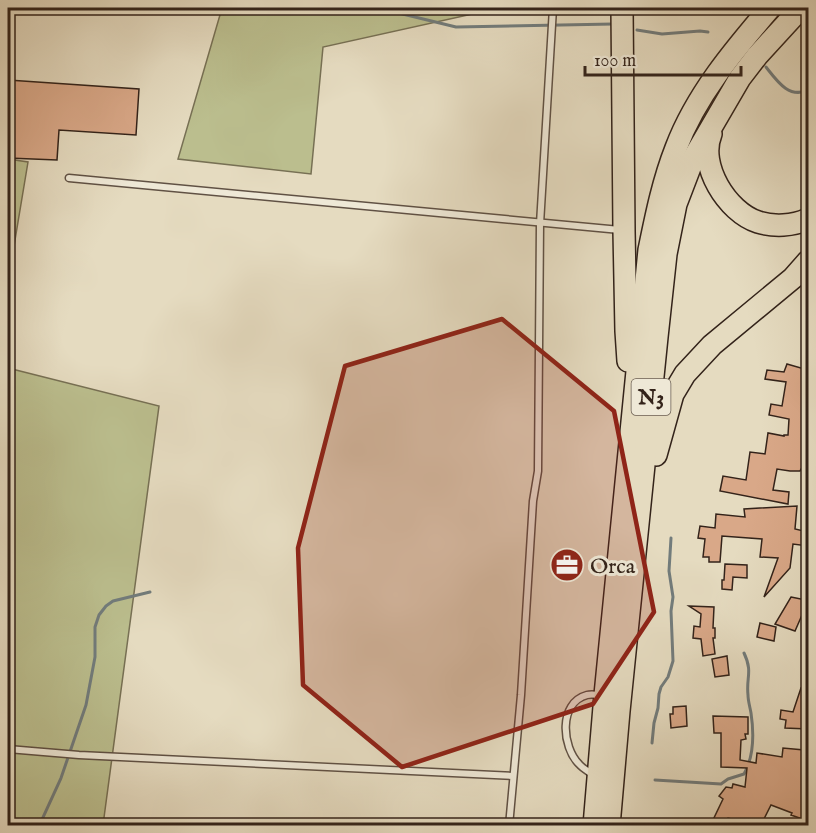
<svg xmlns="http://www.w3.org/2000/svg" width="816" height="833" viewBox="0 0 816 833" font-family="'IM FELL English',serif">
<style>
.green{fill:#bbbe8e;stroke:#777054;stroke-width:1.5}
.lines{fill:none;stroke-linecap:round;stroke-linejoin:round}
.stream{stroke:#727c7c;stroke-width:3}
.building{fill:#d9a888;stroke:#33231a;stroke-width:1.5}
.service-casing{stroke:#605144;stroke-width:9}
.trunk-casing{stroke:#33231a;stroke-width:24}
.service{stroke:#eee8d6;stroke-width:6}
.trunk{stroke:#e5dbc0;stroke-width:21}
.marked{fill:#8f2418;fill-opacity:0.2;stroke:#8f2418;stroke-width:4.5;stroke-linejoin:round}
.labels{text-anchor:middle;stroke-width:6;stroke-linejoin:round;paint-order:stroke}
.shield{fill:#eee8d6;stroke:#6b5e52;stroke-width:1.5}
.shield-label{font-size:21px;font-weight:bold;fill:#33231a}
.poi-label{font-size:22px;fill:#33231a;stroke:#eee8d6;text-anchor:start}
</style>
<rect width="100%" height="100%" fill="#e5dbc0"/>
<filter id="stains"><feTurbulence type="fractalNoise" baseFrequency=".00333" numOctaves="4"/><feColorMatrix values="0 0 0 0 .2 0 0 0 0 .09 0 0 0 0 .02 0 0 0 .5 -.17"/></filter>
<radialGradient id="worn" r=".72"><stop offset=".6" stop-color="#630" stop-opacity="0"/><stop offset="1" stop-color="#630" stop-opacity=".3"/></radialGradient>
<g class="green">
<polygon points="222,8 493,8 495,9 323,47 311,174 178,159"/>
<polygon points="8,159 28,162 8,282"/>
<polygon points="8,368 159,406 103,825 8,826"/>
</g>
<g class="lines">
<g class="stream">
<polyline points="378,8 456,27 613,24"/>
<polyline points="637,30 662,34 700,31 708,32"/>
<path d="M766 67C777 81 789 99 808 90"/>
<polyline points="652,743 654,723 658,708 659,694 661,687 668,677 673,661 671,611 673,597 669,571 671,538"/>
<path d="M655 780 721 784 728 779 744 774C754 756 754 733 751 713 750 707 748 701 748 695 746 677 753 672 744 653"/>
<polyline points="39,826 61,778 86,705 95,657 95,627 99,615 106,606 113,601 150,592"/>
</g>
</g>
<g class="building">
<polygon points="8,80 139,89 136,135 59,130 57,160 8,158"/>
<polygon points="787,364 808,370 808,470 801,469 800,471 790,471 777,469 773,490 789,492 788,504 720,491 723,476 746,480 750,452 765,454 768,433 784,436 784,435 788,435 789,419 769,415 771,404 782,406 786,382 765,379 767,370 784,372"/>
<polygon points="797,506 795,529 808,532 808,546 793,544 790,568 764,597 778,558 760,557 762,539 722,536 720,562 709,562 709,557 703,557 705,539 698,538 700,526 715,528 716,514 745,517 744,509"/>
<polygon points="725,564 747,565 747,578 733,577 732,590 722,589 722,580 724,580"/>
<polygon points="791,597 806,600 805,604 808,605 808,616 802,615 795,631 775,624"/>
<polygon points="689,606 714,607 713,628 715,628 715,638 713,638 715,654 703,656 701,639 693,638 694,626 700,627 701,614"/>
<polygon points="760,623 776,627 774,641 757,637"/>
<polygon points="727,656 729,675 715,677 712,659"/>
<polygon points="801,688 808,690 808,729 785,728 786,720 780,719 781,710 793,712"/>
<polygon points="686,706 687,726 671,728 670,714 673,714 673,707"/>
<polygon points="713,716 748,717 748,734 745,734 746,739 741,740 740,760 756,763 757,753 782,757 783,748 804,750 804,757 808,757 808,821 791,815 792,813 771,805 764,819 777,825 757,825 728,818 724,825 713,820 723,799 719,796 726,787 732,788 733,784 745,787 747,768 721,767 721,733 714,733"/>
</g>
<g class="lines">
<g class="service-casing">
<g id="service">
<polyline points="69,178 620,230"/>
<polyline points="8,749 79,755 513,776"/>
<path d="M595 776C590 772 583 769 579 764 562 747 558 703 587 695 591 694 597 695 601 695"/>
<polyline points="509,826 521,695 533,501 538,471 540,224 553,8"/>
</g>
</g>
<g class="trunk-casing">
<g id="trunk">
<polyline points="622,8 624,231 626,331 628,361"/>
<path d="M711 134C698 165 727 212 758 222 774 227 793 226 808 219"/>
<polyline points="656,455 673,394 685,374 712,345 793,278 808,261"/>
<path d="M594 826 605 695 649 250C656 216 663 181 676 148 696 95 734 50 770 8"/>
<polyline points="609,826 619,711 657,337 666,254 676,204 694,157 740,78 757,56 801,8"/>
</g>
</g>
<use href="#service" class="service"/>
<use href="#trunk" class="trunk"/>
</g>
<path class="marked" d="M502 319 614 411 654 612 593 704 402 767 303 685 298 548 345 366Z"/>
<defs>
<g id="office-disc" transform="scale(1.725)"><circle r="9.5" fill="#8f2418" stroke="#eee8d6"/><path d="M-6-3h4V-5.5h4V-3h4V5H-6ZM-1-4.5V-3h2v-1.5ZM-6 0V1H6V0Z" fill="#fff"/></g>
</defs>
<g fill-rule="evenodd">
<use href="#office-disc" x="567" y="565"/>
</g>
<g class="labels">
<rect class="shield" x="631.5" y="379" width="39" height="36" rx="4.5"/>
<g class="shield-label">
<text x="651" y="404">N3</text>
</g>
<g class="poi-label">
<text x="590" y="573">Orca</text>
</g>
</g>
<rect width="816" height="833" fill="none" stroke="#e5dbc0" stroke-width="30"/>
<rect x="9" y="9" width="798" height="815" fill="none" stroke="#33231a" stroke-width="3"/>
<rect x="15" y="15" width="786" height="803" fill="none" stroke="#33231a" stroke-width="1.5"/>
<path d="M585 66v9h156v-9" fill="none" stroke="#33231a" stroke-width="3"/>
<text x="594" y="66" font-size="18" fill="#33231a" stroke="#eee8d6" stroke-width="4.5" paint-order="stroke">100 m</text>
<rect width="100%" height="100%" filter="url(#stains)"/>
<rect width="100%" height="100%" fill="url(#worn)"/>
</svg>
